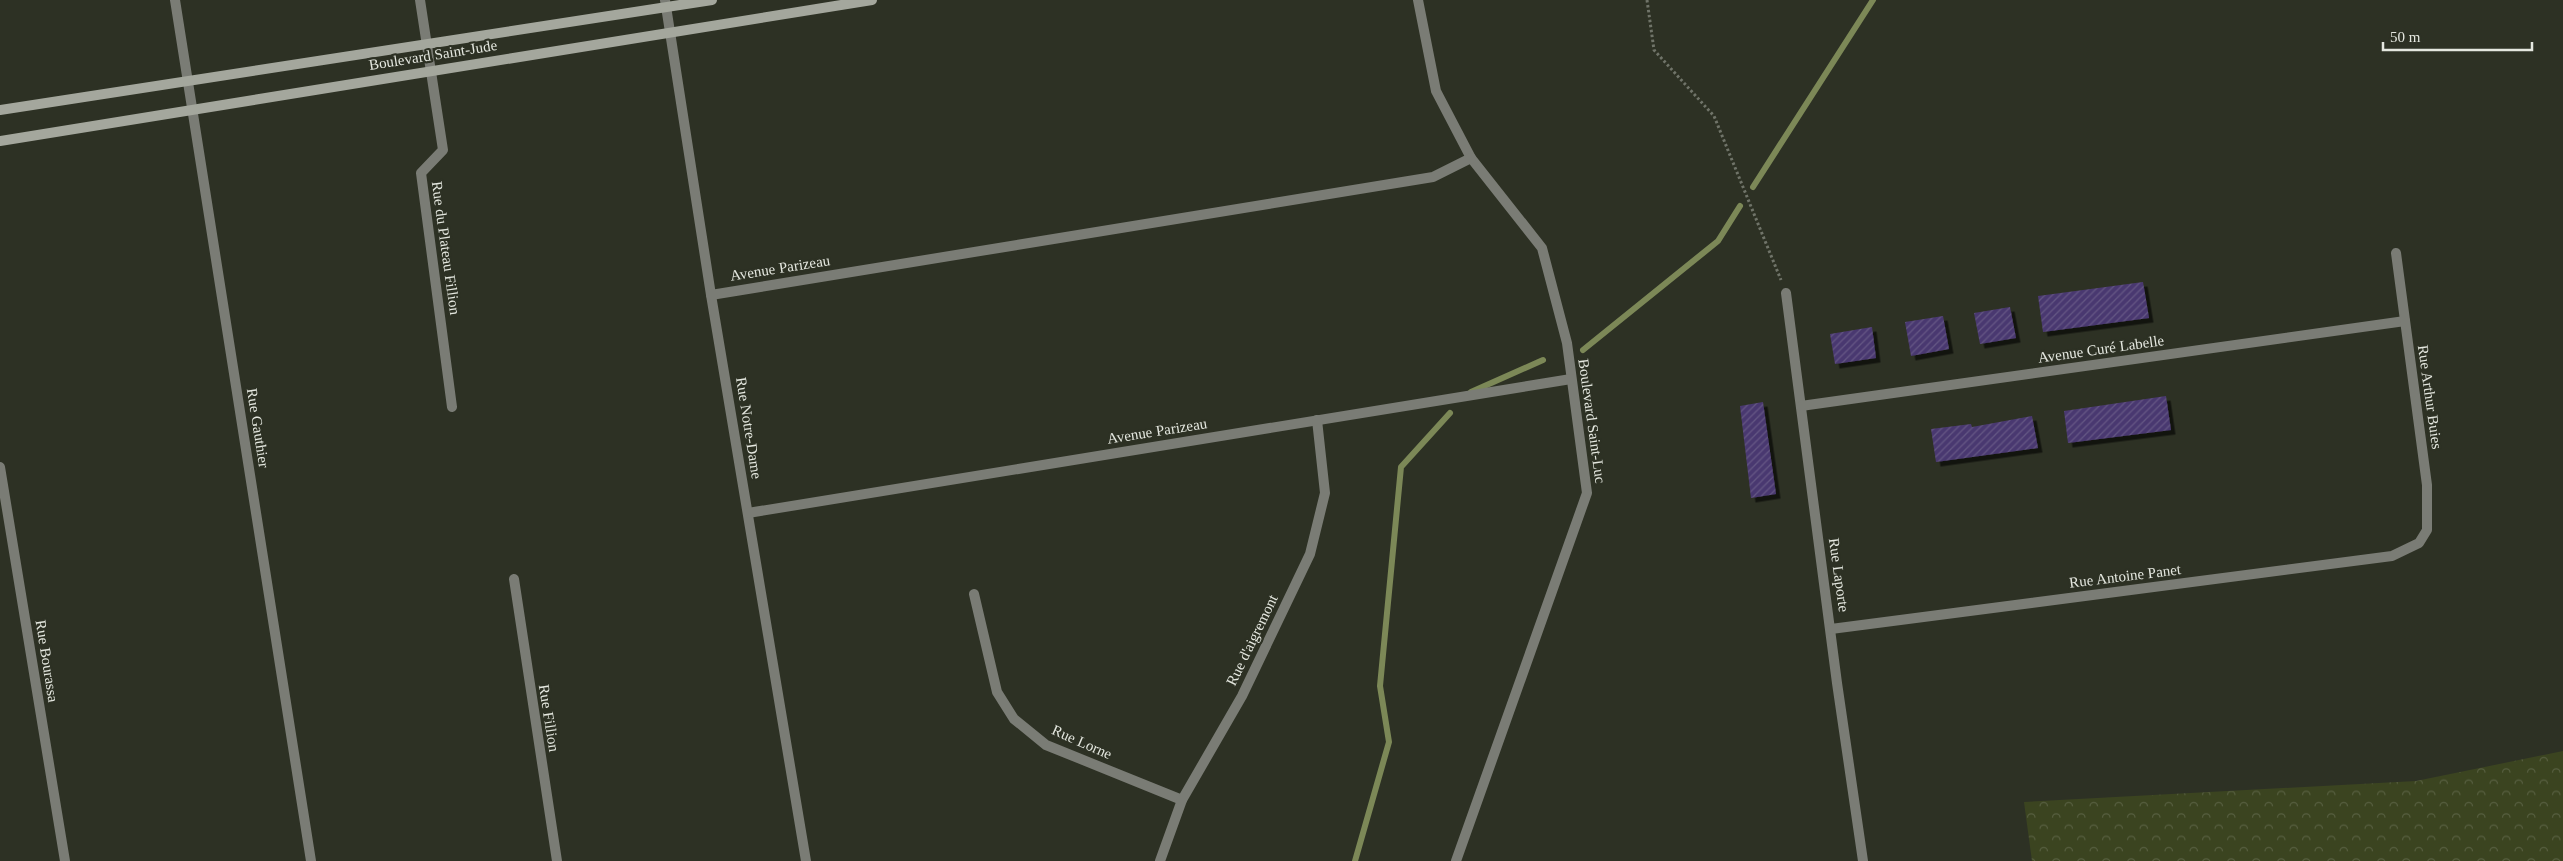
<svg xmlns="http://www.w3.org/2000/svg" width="2563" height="861" viewBox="0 0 2563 861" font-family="'Times New Roman',serif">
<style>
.forest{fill:url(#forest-crowns)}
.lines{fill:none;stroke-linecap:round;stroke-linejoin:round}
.stream{stroke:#7c8857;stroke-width:6}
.building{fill:url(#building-hatch);filter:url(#shadow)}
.path{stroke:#707469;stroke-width:3;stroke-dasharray:2.5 2.5;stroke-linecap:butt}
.street{stroke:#7a7c75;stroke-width:10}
.secondary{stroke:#a4a79d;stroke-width:10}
.labels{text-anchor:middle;stroke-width:4.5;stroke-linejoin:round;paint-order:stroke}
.street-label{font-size:15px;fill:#e4e7df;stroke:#2d3124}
</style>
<defs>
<pattern id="forest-crowns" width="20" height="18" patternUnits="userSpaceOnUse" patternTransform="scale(1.25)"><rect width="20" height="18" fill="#3b4420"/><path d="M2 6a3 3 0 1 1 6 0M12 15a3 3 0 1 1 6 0" fill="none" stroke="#575f40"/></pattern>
<pattern id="building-hatch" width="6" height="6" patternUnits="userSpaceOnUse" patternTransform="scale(1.25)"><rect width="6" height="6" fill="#4a3970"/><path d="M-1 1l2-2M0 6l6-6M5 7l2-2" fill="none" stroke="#645684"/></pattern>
<filter id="shadow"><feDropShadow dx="4.5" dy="4.5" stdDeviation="0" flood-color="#0009"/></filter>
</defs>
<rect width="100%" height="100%" fill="#2d3124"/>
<polygon class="forest" points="2563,751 2563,861 2032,861 2024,802 2416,781"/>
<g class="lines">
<g class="stream">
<polyline points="1753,187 1873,0"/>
<polyline points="1583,350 1718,241 1740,206"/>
<polyline points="1471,392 1543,360"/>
<polyline points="1355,861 1389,742 1380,686 1401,467 1450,413"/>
</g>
</g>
<g class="building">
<polygon points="2143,282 2149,318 2043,332 2038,296"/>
<polygon points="2010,307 2016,338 1980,344 1974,313"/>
<polygon points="1943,316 1949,349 1911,356 1905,322"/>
<polygon points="1872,327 1876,358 1835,364 1830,334"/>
<polygon points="2166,396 2171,430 2068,443 2064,411"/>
<polygon points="1763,402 1776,494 1751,498 1740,406"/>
<polygon points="2032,416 2038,448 1936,462 1931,429 1971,424 1972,427"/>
</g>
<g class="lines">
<polyline class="path" points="1647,0 1654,50 1714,116 1781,280"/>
<g class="street">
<polyline points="175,0 311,861"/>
<polyline points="420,0 443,150 421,173 452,407"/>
<polyline points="665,0 711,295 806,861"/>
<polyline points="1418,0 1436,91 1471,158 1542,248 1567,343 1587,493 1456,861"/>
<polyline points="1786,293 1837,683 1863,861"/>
<polyline points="711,295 1433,177 1471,158"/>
<polyline points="1801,406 2405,321"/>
<polyline points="0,467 65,861"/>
<polyline points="748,513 1571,379"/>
<polyline points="514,579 557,861"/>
<polyline points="974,594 997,692 1014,719 1046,745 1182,800"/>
<polyline points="1831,629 2392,556 2419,543 2427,530 2427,485 2396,253"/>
<polyline points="1160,861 1182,800 1242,696 1310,554 1325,493 1317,420"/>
</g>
<g class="secondary">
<polyline points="0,110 712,0"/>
<polyline points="0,141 872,0"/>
</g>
</g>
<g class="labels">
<g class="street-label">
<text transform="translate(433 55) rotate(-9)" y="5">Boulevard Saint-Jude</text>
<text transform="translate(446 248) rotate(82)" y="5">Rue du Plateau Fillion</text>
<text transform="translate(780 268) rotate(-9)" y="5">Avenue Parizeau</text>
<text transform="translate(2101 349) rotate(-8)" y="5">Avenue Curé Labelle</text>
<text transform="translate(2430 397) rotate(82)" y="5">Rue Arthur Buies</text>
<text transform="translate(1592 421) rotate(82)" y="5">Boulevard Saint-Luc</text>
<text transform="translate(258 428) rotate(81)" y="5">Rue Gauthier</text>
<text transform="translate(749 428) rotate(81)" y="5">Rue Notre-Dame</text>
<text transform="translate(1157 431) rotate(-9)" y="5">Avenue Parizeau</text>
<text transform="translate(1839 575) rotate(82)" y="5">Rue Laporte</text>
<text transform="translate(2125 576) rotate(-7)" y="5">Rue Antoine Panet</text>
<text transform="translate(1252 640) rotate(-64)" y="5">Rue d'aigremont</text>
<text transform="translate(47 661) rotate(81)" y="5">Rue Bourassa</text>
<text transform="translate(549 718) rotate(81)" y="5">Rue Fillion</text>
<text transform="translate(1082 742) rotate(24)" y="5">Rue Lorne</text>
</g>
</g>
<path d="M2383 42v8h149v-8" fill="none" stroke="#e4e7df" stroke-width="2.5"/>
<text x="2390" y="42" font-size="15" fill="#e4e7df" stroke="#2d3124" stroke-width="4" paint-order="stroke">50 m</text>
</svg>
